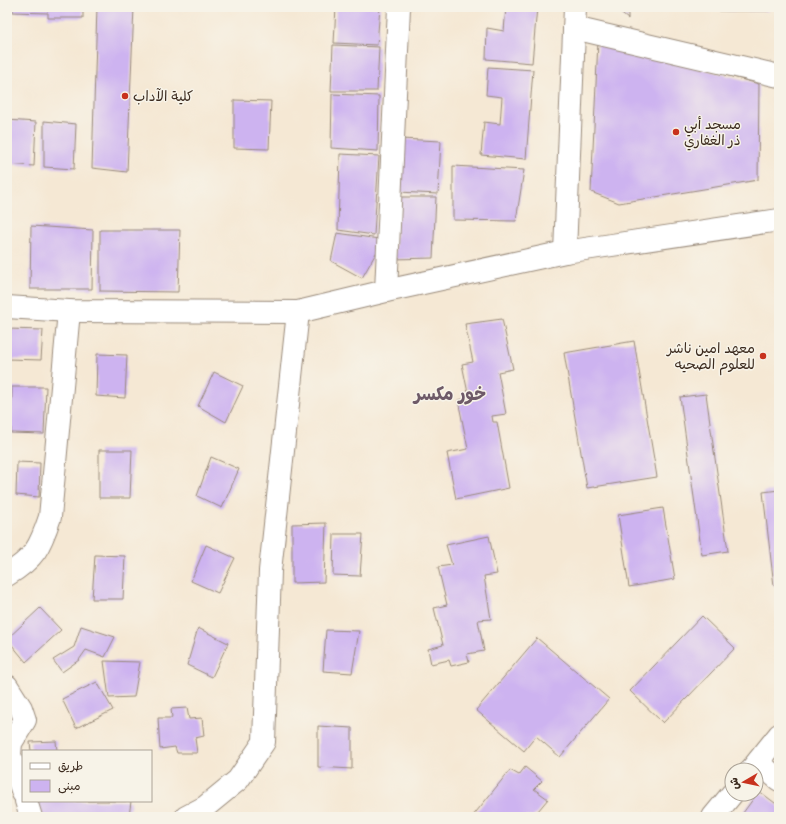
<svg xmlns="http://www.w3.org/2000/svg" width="786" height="824" viewBox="0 0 786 824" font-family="Mynerve,'Playpen Sans Arabic',sans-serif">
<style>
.building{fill:#cdb3f0}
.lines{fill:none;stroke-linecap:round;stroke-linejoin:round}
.street-casing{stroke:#988979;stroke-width:24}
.street{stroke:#fff;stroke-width:22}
.poi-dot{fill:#c8321e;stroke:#f7f3e8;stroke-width:1.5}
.labels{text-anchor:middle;stroke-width:3;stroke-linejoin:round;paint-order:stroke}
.poi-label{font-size:14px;fill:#3b2a1e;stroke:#f7f3e8;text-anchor:start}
.district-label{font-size:18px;font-weight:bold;fill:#6e5a68;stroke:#f7f3e8}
</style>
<rect width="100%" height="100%" fill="#f7f3e8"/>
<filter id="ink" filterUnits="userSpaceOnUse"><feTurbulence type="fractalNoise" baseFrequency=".025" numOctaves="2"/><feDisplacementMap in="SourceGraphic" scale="8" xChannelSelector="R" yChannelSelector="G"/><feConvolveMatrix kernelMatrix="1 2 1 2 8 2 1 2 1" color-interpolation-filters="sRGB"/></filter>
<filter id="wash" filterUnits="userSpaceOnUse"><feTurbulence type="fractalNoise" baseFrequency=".012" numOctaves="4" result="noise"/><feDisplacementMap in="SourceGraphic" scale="16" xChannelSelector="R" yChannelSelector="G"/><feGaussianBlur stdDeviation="0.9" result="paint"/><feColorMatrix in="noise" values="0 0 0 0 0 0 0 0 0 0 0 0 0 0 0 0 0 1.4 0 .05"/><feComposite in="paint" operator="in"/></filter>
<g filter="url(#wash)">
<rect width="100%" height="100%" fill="#f5e8d4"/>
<g id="blocks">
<g class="building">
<polygon points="13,7 83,7 83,18 48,18 48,13 13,12"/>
<polygon points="97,7 134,7 127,172 92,168"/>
<polygon points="336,7 380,7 377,45 334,43"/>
<polygon points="506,7 537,7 532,63 486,59 487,28 504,31"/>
<polygon points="613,7 628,7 628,19"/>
<rect x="720" y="7" width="48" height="4"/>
<polygon points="598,41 759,84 758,180 619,203 591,192"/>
<polygon points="333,45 379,47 377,91 331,91"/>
<polygon points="488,67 533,70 526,159 481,155 484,122 500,124 502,97 486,95"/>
<polygon points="332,94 379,96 378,151 331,148"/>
<polygon points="234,100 271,101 269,149 234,148"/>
<polygon points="7,120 36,122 34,166 7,164"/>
<polygon points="44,121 76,124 74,169 44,167"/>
<polygon points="400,139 441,141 438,194 398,192"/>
<polygon points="340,154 379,156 374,235 338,230"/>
<polygon points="453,166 524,170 516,221 453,220"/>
<polygon points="397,197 436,197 433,258 395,259"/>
<polygon points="31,226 93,230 92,289 30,289"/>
<polygon points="100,230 180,230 178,292 100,291"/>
<polygon points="337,233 379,239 380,246 362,278 331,261"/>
<polygon points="502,319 513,369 498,372 506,414 492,416 493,422 497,422 509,488 456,499 447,453 468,449 458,400 469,398 462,364 473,362 465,324"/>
<polygon points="7,329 43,330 41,360 7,359"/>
<polygon points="634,341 657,477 587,488 564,353"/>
<polygon points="97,354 127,355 125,398 96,396"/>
<polygon points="214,372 243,386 226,422 198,406"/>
<polygon points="12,387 46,387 44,434 11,433"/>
<polygon points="706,394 728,551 702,555 680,397"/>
<polygon points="99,450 132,450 130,498 99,498"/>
<polygon points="211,457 239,469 222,508 197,496"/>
<polygon points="17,462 40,463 39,497 16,495"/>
<polygon points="779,490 779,585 774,586 763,492"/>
<polygon points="663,508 675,579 629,587 618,515"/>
<polygon points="326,523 324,582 292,583 292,524"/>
<polygon points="334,534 363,534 360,576 333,575"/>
<polygon points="489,536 497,574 484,576 491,619 478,620 484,651 467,654 469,662 451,666 449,660 431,664 428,649 443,645 434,608 447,605 438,567 452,565 446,545"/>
<polygon points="206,545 235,558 218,593 191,581"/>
<polygon points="95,555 125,556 123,599 92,599"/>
<polygon points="40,608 61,630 26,662 7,639"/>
<polygon points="702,616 735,648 663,723 630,691"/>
<polygon points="81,626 115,637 105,657 86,650 79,660 62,672 53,660 74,647"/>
<polygon points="198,628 228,643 212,677 187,665"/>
<polygon points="326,630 359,631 352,673 323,671"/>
<polygon points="537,638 609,699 560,757 536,736 524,751 476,710"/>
<polygon points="104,661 140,662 134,697 109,698"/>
<polygon points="97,682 113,710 76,728 62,699"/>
<polygon points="187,708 189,719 202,718 204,736 195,738 197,753 177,753 175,747 160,749 158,718 172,718 171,709"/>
<polygon points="318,726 352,728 352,769 318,767"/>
<polygon points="56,741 57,751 31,751 30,742"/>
<polygon points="525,767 542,781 534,789 548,799 533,817 472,817 510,770 519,775"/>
<polygon points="759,791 779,806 779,817 740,817"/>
<polygon points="37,801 131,801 129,817 41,817"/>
</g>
</g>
</g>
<g filter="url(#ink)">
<use href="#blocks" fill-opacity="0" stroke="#988979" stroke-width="1"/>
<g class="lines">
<g class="street-casing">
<g id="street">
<polyline points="574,28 779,76"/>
<polyline points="565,252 575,7"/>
<polyline points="386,291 399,7"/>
<polyline points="7,307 69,311 298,312 386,291 565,252 779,220"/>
<path d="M7 575C35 558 40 547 50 517L69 311"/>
<polyline points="7,686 21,708 25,720 11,743 10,755 23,793"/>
<polyline points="758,762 779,780"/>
<polyline points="751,770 779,735"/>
<polyline points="26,801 31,817"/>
<polyline points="186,817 205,807 238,780 264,742 270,571 298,312"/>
<polyline points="713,817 732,794"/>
</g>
</g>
<use href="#street" class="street"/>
</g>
</g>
<g class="poi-dot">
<circle cx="125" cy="96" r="4"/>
<circle cx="676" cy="132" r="4"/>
<circle cx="763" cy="356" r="4"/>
</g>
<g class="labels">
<g class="poi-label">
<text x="133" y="101">كلية الآداب</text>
<text x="684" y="129">مسجد أبي<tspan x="684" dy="16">ذر الغفاري</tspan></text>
<text x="755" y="353" text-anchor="end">معهد امين ناشر<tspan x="755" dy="16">للعلوم الصحيه</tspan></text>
</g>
<g class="district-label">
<text x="450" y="400">خور مكسر</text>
</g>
</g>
<rect width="786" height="824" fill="none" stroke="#f7f3e8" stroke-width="24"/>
<rect x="22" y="750" width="130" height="52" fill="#f7f3e8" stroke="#aca397"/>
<rect x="30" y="763" width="20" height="6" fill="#ffffff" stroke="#aca397"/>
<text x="58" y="770" font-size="12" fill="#3b2a1e">طريق</text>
<rect x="30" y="780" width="20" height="12" fill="#cdb3f0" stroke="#aca397"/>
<text x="58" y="790" font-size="12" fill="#3b2a1e">مبنى</text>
<g transform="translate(744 782) rotate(261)"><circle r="19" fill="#f7f3e8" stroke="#aca397"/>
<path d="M0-3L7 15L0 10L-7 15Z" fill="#c8321e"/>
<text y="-6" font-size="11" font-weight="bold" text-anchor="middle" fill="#3b2a1e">ش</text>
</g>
</svg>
